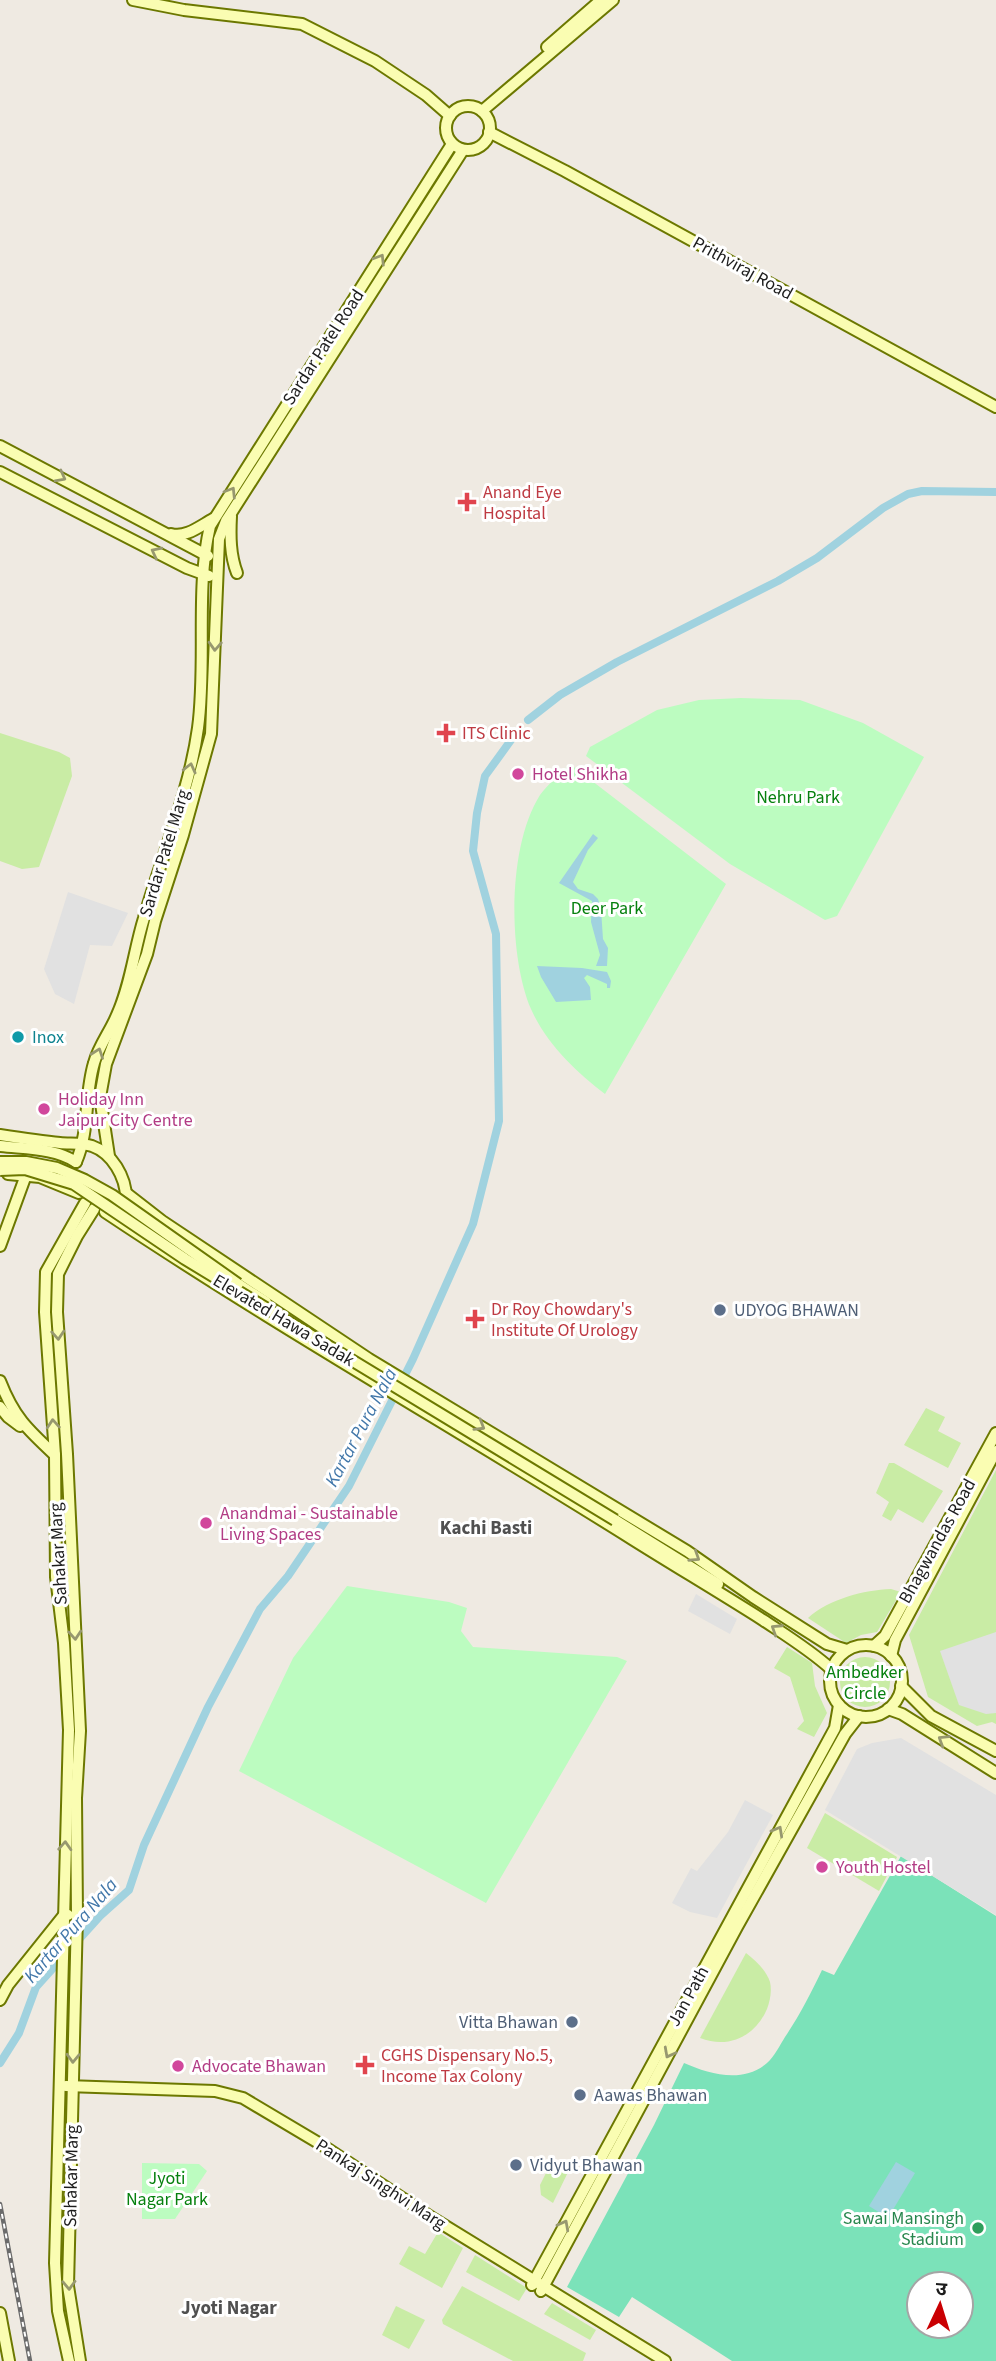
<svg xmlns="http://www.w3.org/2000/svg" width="996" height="2361" viewBox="0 0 996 2361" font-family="'Source Sans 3','Noto Sans Devanagari',sans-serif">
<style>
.grass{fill:#c9eca5}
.park{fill:#bcfcc0}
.pitch{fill:#7be2b9;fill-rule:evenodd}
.parking{fill:#e1e1e1}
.water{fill:#a0d2df}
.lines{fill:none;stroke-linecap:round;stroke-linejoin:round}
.canal{stroke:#a0d2df;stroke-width:8}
.secondary-casing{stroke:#6c7800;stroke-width:14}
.secondary{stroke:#fafdb2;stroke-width:10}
.rail-casing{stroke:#6b6b6b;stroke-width:4.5}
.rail{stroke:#fff;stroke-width:2;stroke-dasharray:5;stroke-linecap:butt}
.secondary-bridge-casing{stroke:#6c7800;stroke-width:14;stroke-linecap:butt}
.secondary-bridge{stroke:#fafdb2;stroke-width:10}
.oneway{stroke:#97986f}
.health-dot{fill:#e0444e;stroke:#fff;stroke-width:2.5}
.hotel-dot{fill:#d1479c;stroke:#fff;stroke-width:2.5}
.culture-dot{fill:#0f9aa8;stroke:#fff;stroke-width:2.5}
.service-dot{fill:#5c6f8a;stroke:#fff;stroke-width:2.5}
.leisure-dot{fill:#2e9e5b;stroke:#fff;stroke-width:2.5}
.labels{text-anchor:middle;stroke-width:6;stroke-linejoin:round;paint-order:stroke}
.street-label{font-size:18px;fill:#1d1d1d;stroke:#fff}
.health-label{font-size:18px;fill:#be3a42;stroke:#fff;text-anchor:start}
.hotel-label{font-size:18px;fill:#b23c85;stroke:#fff;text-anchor:start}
.park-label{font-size:18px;fill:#06800e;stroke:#fff}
.culture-label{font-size:18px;fill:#0d838f;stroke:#fff;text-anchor:start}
.service-label{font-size:18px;fill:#4e5e75;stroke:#fff;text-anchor:start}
.leisure-label{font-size:18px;fill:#27864d;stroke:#fff;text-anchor:end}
.water-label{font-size:19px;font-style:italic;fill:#4277a9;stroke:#fff}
.neighbourhood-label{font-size:19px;font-weight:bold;fill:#505050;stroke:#fff}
</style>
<rect width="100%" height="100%" fill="#efeae2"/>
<g class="grass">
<polygon points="0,733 59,752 70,758 72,776 39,867 22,869 0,861"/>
<polygon points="926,1408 945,1417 938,1431 961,1443 948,1468 904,1445"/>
<polygon points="889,1463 894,1463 943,1491 923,1523 898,1509 891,1521 882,1516 889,1502 876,1493"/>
<polygon points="996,1470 996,1724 992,1722 977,1726 928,1697 909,1635"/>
<path d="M891 1589 901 1592 877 1632 861 1635 846 1643 808 1618C829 1599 864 1590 891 1589Z"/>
<polygon points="787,1647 812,1663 815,1686 827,1713 814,1737 797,1729 804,1721 790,1677 774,1668"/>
<circle cx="865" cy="1682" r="25"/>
<polygon points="825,1813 897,1857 879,1891 807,1848"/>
<path d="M746 1953C756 1961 766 1970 770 1982 772 1991 770 2001 767 2009 755 2037 728 2049 700 2038Z"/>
<polygon points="561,2160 572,2164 553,2203 541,2195 540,2185 551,2163"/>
<polygon points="438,2232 463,2248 442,2288 399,2264 409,2246 425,2254"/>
<polygon points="475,2255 527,2288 519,2301 466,2272"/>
<polygon points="462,2286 586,2353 583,2361 513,2361 443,2324 442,2320"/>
<polygon points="552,2303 596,2330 590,2340 544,2314"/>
<polygon points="396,2306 425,2320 409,2349 382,2335"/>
</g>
<g class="park">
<polygon points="741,698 800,700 863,723 924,757 837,916 825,920 730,864 586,756 590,747 657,710 699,700"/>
<path d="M570 764 726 884 605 1094C576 1072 546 1043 531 1009 508 955 507 847 540 795 548 784 560 774 570 764Z"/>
<polygon points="347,1586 449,1602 467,1608 461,1631 473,1647 617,1657 627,1661 486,1903 239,1771 293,1658"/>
<polygon points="142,2163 199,2164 207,2171 175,2219 142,2219"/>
</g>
<path class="pitch" d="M901 1856 996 1916V2361H732L632 2297 619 2317 567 2287 654 2125 684 2063C709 2074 743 2084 767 2063 774 2057 780 2045 785 2037 800 2015 811 1993 822 1970L834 1975ZM919 2284H961V2326H919Z"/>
<g class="parking">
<polygon points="68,892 128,913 112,946 90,945 74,1004 55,994 44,969"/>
<polygon points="696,1594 737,1619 730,1634 688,1611"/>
<polygon points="996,1632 996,1713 986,1714 959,1705 940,1651"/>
<polygon points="901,1738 996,1795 996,1915 825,1810 857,1749 872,1743"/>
<polygon points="745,1800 773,1815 717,1918 690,1912 672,1903 691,1868 697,1871 728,1832"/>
</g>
<g class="water">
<polygon points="593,834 598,838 588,850 573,882 578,889 593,894 598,899 601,909 603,939 608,948 607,966 596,966 600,955 591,922 592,901 559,883"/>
<polygon points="537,966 582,968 607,972 611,981 610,988 607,988 607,984 587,975 584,978 590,987 591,1000 556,1002 541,977"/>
<polygon points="896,2162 915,2173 888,2218 869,2206"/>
</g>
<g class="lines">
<g class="canal">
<polyline points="528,720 560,695 617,662 778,581 817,558 883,508 908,494 922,491 996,492"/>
<polyline points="0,2063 19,2033 36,1987 100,1916 129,1890 144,1845 208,1707 260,1609 288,1576 349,1486 413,1359 473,1224 499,1121 496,934 473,851 477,813 485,776 514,736"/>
</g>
<g class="secondary-casing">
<g id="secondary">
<polyline points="133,0 184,10 302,24 375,61 426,95 450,116"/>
<polyline points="547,47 601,0"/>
<circle cx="468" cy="128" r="22"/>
<polyline points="482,111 613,0"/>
<polyline points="489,132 565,171 996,407"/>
<polyline points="0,446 208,556"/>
<polyline points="0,472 187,568 209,576"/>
<path d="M231 516C230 536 230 555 237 573"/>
<path d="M171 534C186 538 200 526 213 519"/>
<path d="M0 1135C20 1138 40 1141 60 1143 70 1144 82 1143 92 1146 112 1153 126 1177 126 1198"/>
<path d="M0 1146C25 1149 55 1148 76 1162"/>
<polyline points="109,1156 100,1097 106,1064 147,954 155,921 183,835 211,734 219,539 226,521 463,150"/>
<path d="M76 1162C90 1130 84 1096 94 1063 99 1045 110 1032 117 1015 131 984 134 950 144 918 162 855 189 793 198 728 207 662 195 590 210 526L452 144"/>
<polyline points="8,1174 40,1177 79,1193"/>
<polyline points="126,1193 162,1221 369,1359 687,1551 753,1597 827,1644 847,1650"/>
<path d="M105 1212C277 1327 457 1429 632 1539 675 1566 719 1592 763 1620 787 1636 810 1650 831 1669"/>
<polyline points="0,1246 26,1175"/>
<polyline points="238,1284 266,1302"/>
<path d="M0 1381C14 1417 27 1429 55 1455"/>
<polyline points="0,1407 8,1417 20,1426"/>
<polyline points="615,1520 718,1584"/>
<circle cx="866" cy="1681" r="36"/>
<polyline points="874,1646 885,1636 996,1433"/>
<polyline points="891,1656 895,1640 996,1451"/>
<polyline points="901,1686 931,1716 996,1751"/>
<polyline points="888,1709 902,1714 996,1773"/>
<polyline points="0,2000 8,1985 64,1915 68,1915"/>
<polyline points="66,2086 215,2091 243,2098 322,2145 434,2219 665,2361"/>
<polyline points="532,2285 835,1728 839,1705"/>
<polyline points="541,2291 737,1927 845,1734 859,1716"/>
<polyline points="0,2313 9,2361"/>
<polyline points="69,2361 58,2311 55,2263 69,1730 64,1643 56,1577 55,1455 45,1312 46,1272 85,1203"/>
<polyline points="80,2361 68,2286 77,1915 76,1798 80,1731 67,1454 57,1312 58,1274 77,1236 94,1209"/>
</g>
</g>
<use href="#secondary" class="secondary"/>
<g class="rail-casing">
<polyline id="rail" points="0,2204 30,2361"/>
</g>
<use href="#rail" class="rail"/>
<g class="secondary-bridge-casing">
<g id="secondary-bridge">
<polyline points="0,1162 26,1162 57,1168 85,1180 112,1195 238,1284"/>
<polyline points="0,1170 25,1169 74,1184 185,1259 615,1520"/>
</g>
</g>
<use href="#secondary-bridge" class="secondary-bridge"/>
</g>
<defs><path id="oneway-chevron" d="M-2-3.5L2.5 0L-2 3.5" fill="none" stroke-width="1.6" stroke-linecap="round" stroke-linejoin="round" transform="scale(1.75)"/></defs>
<g class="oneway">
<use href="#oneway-chevron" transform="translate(380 259) rotate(-58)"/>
<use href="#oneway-chevron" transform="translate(61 477) rotate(28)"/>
<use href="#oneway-chevron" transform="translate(231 492) rotate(-58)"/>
<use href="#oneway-chevron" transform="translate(156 552) rotate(-153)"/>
<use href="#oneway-chevron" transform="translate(215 646) rotate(93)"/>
<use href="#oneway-chevron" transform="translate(190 768) rotate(-76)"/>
<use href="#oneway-chevron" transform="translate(98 1053) rotate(-70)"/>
<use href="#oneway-chevron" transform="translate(58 1335) rotate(86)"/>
<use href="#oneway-chevron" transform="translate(53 1424) rotate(-94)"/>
<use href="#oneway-chevron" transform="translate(480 1426) rotate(31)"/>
<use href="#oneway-chevron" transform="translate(695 1557) rotate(33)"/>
<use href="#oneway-chevron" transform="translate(776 1629) rotate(-147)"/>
<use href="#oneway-chevron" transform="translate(75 1635) rotate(86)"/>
<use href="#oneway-chevron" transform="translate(943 1740) rotate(-148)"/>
<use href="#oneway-chevron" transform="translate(778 1831) rotate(-61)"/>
<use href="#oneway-chevron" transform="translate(65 1846) rotate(-87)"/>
<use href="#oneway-chevron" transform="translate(669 2053) rotate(118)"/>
<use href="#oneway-chevron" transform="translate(73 2058) rotate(92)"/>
<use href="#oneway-chevron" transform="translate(564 2225) rotate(-62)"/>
<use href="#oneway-chevron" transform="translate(69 2285) rotate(88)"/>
</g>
<g class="health-dot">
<path d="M463.5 491.5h7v7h7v7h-7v7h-7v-7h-7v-7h7z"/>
<path d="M442.5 722.5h7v7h7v7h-7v7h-7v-7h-7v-7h7z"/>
<path d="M471.5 1308.5h7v7h7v7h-7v7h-7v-7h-7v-7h7z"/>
<path d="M361.5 2054.5h7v7h7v7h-7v7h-7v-7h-7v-7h7z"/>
</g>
<g class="hotel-dot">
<circle cx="518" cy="774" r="7"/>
<circle cx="44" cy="1109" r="7"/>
<circle cx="206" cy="1523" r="7"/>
<circle cx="822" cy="1867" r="7"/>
<circle cx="178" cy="2066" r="7"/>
</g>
<circle class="culture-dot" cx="18" cy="1037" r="7"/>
<g class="service-dot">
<circle cx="720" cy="1310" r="7"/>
<circle cx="572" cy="2022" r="7"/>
<circle cx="580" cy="2095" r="7"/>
<circle cx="516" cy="2165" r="7"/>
</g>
<circle class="leisure-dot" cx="978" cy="2228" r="7"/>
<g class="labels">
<g class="street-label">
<text transform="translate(743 268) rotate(29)" y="6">Prithviraj Road</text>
<text transform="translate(323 347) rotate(-57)" y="6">Sardar Patel Road</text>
<text transform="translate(164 853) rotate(-73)" y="6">Sardar Patel Marg</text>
<text transform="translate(284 1320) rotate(31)" y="6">Elevated Hawa Sadak</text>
<text transform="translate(937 1541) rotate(-61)" y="6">Bhagwandas Road</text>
<text transform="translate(58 1554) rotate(-93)" y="6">Sahakar Marg</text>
<text transform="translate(688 1996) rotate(-61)" y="6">Jan Path</text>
<text transform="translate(71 2176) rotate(-89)" y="6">Sahakar Marg</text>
<text transform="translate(381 2184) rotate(33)" y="6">Pankaj Singhvi Marg</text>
</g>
<g class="health-label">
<text x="483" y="498">Anand Eye<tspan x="483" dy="21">Hospital</tspan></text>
<text x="462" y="739">ITS Clinic</text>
<text x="491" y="1315">Dr Roy Chowdary's<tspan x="491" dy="21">Institute Of Urology</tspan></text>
<text x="381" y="2061">CGHS Dispensary No.5,<tspan x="381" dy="21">Income Tax Colony</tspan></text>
</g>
<g class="hotel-label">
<text x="532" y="780">Hotel Shikha</text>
<text x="58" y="1105">Holiday Inn<tspan x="58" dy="21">Jaipur City Centre</tspan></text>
<text x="220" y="1519">Anandmai - Sustainable<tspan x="220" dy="21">Living Spaces</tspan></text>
<text x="836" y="1873">Youth Hostel</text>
<text x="192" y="2072">Advocate Bhawan</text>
</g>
<g class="park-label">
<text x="798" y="803">Nehru Park</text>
<text x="607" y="914">Deer Park</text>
<text x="865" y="1678">Ambedker<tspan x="865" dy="21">Circle</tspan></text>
<text x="167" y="2184">Jyoti<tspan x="167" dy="21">Nagar Park</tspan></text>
</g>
<g class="culture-label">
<text x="32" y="1043">Inox</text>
</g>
<g class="service-label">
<text x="734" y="1316">UDYOG BHAWAN</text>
<text x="558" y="2028" text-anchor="end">Vitta Bhawan</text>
<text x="594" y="2101">Aawas Bhawan</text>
<text x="530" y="2171">Vidyut Bhawan</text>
</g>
<g class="leisure-label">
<text x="964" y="2224">Sawai Mansingh<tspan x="964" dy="21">Stadium</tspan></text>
</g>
<g class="water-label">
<text transform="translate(360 1427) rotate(-62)" y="7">Kartar Pura Nala</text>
<text transform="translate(70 1930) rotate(-49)" y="7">Kartar Pura Nala</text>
</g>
<g class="neighbourhood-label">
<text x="486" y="1534">Kachi Basti</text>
<text x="229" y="2314">Jyoti Nagar</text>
</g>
</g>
<g transform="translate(940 2305) rotate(4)"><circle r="33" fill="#ffffff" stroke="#a5a5a5" stroke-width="2"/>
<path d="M0-5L12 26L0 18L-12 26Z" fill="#ca0003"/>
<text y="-10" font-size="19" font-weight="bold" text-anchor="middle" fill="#1d1d1d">उ</text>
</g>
</svg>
